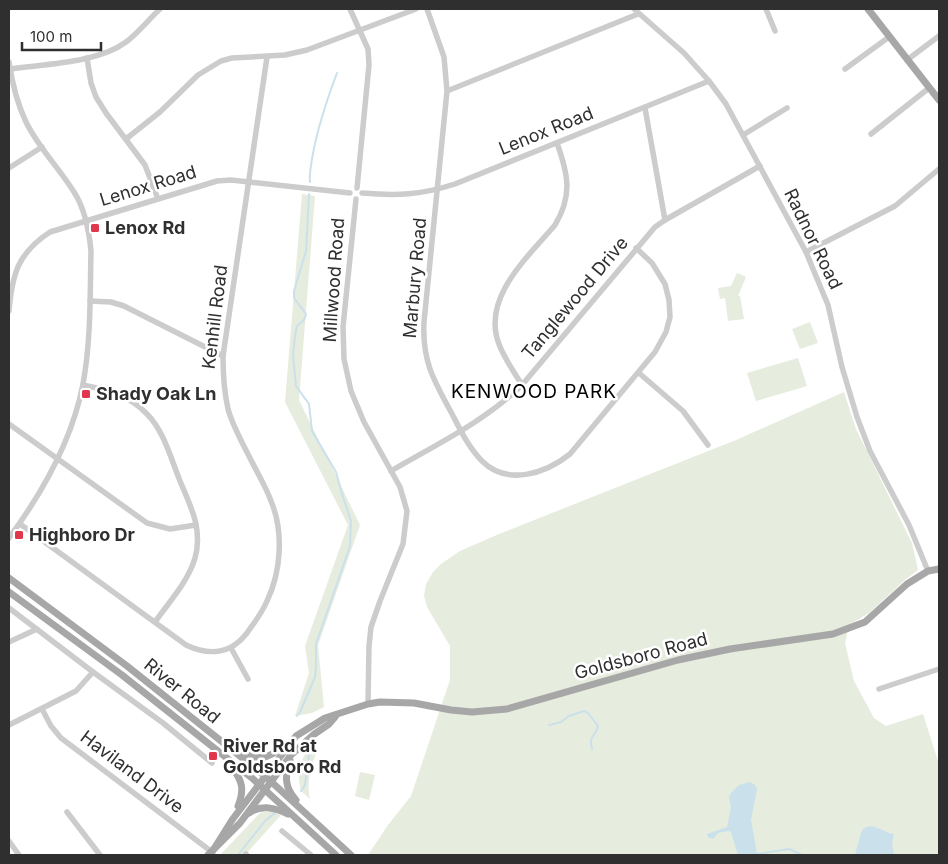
<svg xmlns="http://www.w3.org/2000/svg" width="948" height="864" viewBox="0 0 948 864" font-family="Inter,sans-serif">
<style>
.green{fill:#e6ecde}
.water{fill:#cae0eb}
.lines{fill:none;stroke-linecap:round;stroke-linejoin:round}
.stream{stroke:#cae0eb;stroke-width:2}
.minor{stroke:#ccc;stroke-width:5.5}
.major{stroke:#a7a7a7;stroke-width:7}
.poi-dot{fill:#e1374d;stroke:#fff;stroke-width:2}
.labels{text-anchor:middle;stroke-width:5;stroke-linejoin:round;paint-order:stroke}
.street-label{font-size:18px;fill:#2f2f2f;stroke:#fff}
.poi-label{font-size:18px;font-weight:bold;fill:#2f2f2f;stroke:#fff;text-anchor:start}
.neighbourhood-label{font-size:19px;letter-spacing:1px;fill:#000;stroke:#fff}
</style>
<rect width="100%" height="100%" fill="#fff"/>
<g class="green">
<polygon points="302,194 315,196 299,400 360,525 318,645 324,707 312,713 295,716 309,673 305,646 348,525 285,402"/>
<polygon points="737,273 746,277 738,296 740,296 744,319 728,321 725,298 720,299 718,288 731,286"/>
<polygon points="810,322 818,343 800,349 792,329"/>
<polygon points="798,358 807,386 756,401 747,373"/>
<polygon points="844,392 856,429 912,543 918,570 906,579 869,613 849,625 845,643 854,681 874,718 886,726 923,714 939,764 939,855 368,855 388,825 411,796 450,680 450,646 427,607 424,596 426,584 433,572 441,564 460,551 499,534 736,440"/>
<path d="M315 742 318 749C311 765 306 781 310 799L301 791C296 770 300 758 315 742Z"/>
<polygon points="360,772 375,775 369,800 355,796"/>
<polygon points="270,811 281,815 245,855 220,855 260,813"/>
</g>
<g class="water">
<polygon points="750,782 755,785 757,789 751,820 757,854 738,855 731,832 728,831 718,833 713,839 708,837 707,834 727,827 731,807 729,798 730,794 739,785"/>
<path d="M869 826C880 827 885 833 894 834L892 843 894 855H855L861 833 863 829Z"/>
</g>
<g class="lines">
<g class="stream">
<path d="M310 182C309 174 311 167 312 159 317 129 326 102 337 73"/>
<polyline points="297,716 300,712 315,677 316,667 316,644 350,546 351,521 343,497 336,472 312,431 309,404 296,386 293,355 295,336 297,326 304,320 306,314 294,298 294,291 306,251 309,194"/>
<path d="M549 725 561 722 569 716 584 711 588 713 598 726C596 737 588 735 592 749"/>
<polyline points="301,791 305,785 309,755"/>
<polyline points="757,854 789,849 802,855"/>
<polyline points="238,855 265,821 276,812"/>
</g>
<g class="minor">
<polyline points="350,9 368,49 369,65 357,188"/>
<path d="M427 9 444 57 447 91 424 322C422 360 433 379 451 412 460 429 468 447 482 461 507 486 545 474 570 454L655 352 666 332 670 317 669 300 665 284 652 263 636 248"/>
<polyline points="634,9 684,53 709,81 726,104 806,252 828,305 842,367 857,417 870,451 909,525 928,571"/>
<polyline points="766,9 775,31"/>
<polyline points="87,58 91,83 96,97 106,113 145,165 158,199"/>
<polyline points="907,60 939,36"/>
<path d="M9 62C12 82 17 103 26 122 38 147 59 168 74 192 85 209 89 230 91 251 90 295 91 341 83 384 72 441 43 492 9 538"/>
<path d="M10 69C45 64 98 63 126 42 138 33 149 19 160 9"/>
<polyline points="845,69 889,37"/>
<polyline points="447,91 638,14"/>
<polyline points="645,108 665,220"/>
<polyline points="871,134 929,88"/>
<polyline points="743,135 787,108"/>
<polyline points="126,139 160,112 198,75 221,61 232,58 285,55 307,50 416,9"/>
<polyline points="9,168 42,147"/>
<path d="M362 193C397 196 421 195 455 184L709 81"/>
<polyline points="356,199 343,327 344,359 351,391 364,422 400,487 407,511 403,544 380,601 371,627 369,646 368,704"/>
<polyline points="806,252 895,206 939,169"/>
<polyline points="90,301 111,302 124,306 223,356"/>
<path d="M9 311C12 274 18 253 50 232L217 181 231 180 350 193"/>
<polyline points="639,373 683,411 708,445"/>
<path d="M83 385C107 390 129 395 147 414 164 431 171 459 180 481 186 495 193 510 196 524 198 535 198 548 195 558 188 582 169 602 155 622"/>
<path d="M522 385C514 372 504 358 499 344 481 298 528 257 555 225 573 195 568 174 557 143"/>
<polyline points="9,424 147,523 170,529 196,525"/>
<path d="M391 471C437 444 484 422 522 385L655 227 665 220 760 166"/>
<path d="M20 524 186 645C209 656 231 654 247 633 254 623 262 613 267 601 281 572 284 532 271 501 266 487 258 474 251 460 243 444 233 427 228 409 224 391 223 374 223 356L267 57"/>
<polyline points="9,608 93,672 163,723 212,763"/>
<polyline points="9,642 37,629"/>
<polyline points="231,648 248,679"/>
<polyline points="879,689 939,669"/>
<polyline points="42,709 51,726 61,738 212,852"/>
<polyline points="9,725 76,691 93,672"/>
<polyline points="67,812 100,855"/>
<polyline points="282,831 311,855"/>
<polyline points="9,841 19,855"/>
<polyline points="245,855 246,854"/>
</g>
<g class="major">
<polyline points="868,9 939,100"/>
<polyline points="9,578 127,666 265,776 351,855"/>
<polyline points="9,592 122,675 252,778 336,855"/>
<path d="M237 751C260 761 266 760 286 745"/>
<path d="M290 760C285 776 284 787 296 800"/>
<path d="M231 766C242 780 245 789 238 806"/>
<path d="M249 813C262 804 275 808 288 814"/>
<polyline points="212,852 232,820 296,736 325,718 368,704 380,702 414,703 451,710 472,712 507,709 678,660 730,649 833,634 865,622 907,584 928,571 939,569"/>
<polyline points="208,855 240,823 291,755 313,735 329,724 335,717"/>
</g>
</g>
<g class="poi-dot">
<rect x="90" y="223" width="10" height="10" rx="2.5"/>
<rect x="81" y="389" width="10" height="10" rx="2.5"/>
<rect x="14" y="530" width="10" height="10" rx="2.5"/>
<rect x="208" y="751" width="10" height="10" rx="2.5"/>
</g>
<g class="labels">
<g class="street-label">
<text transform="translate(546 131) rotate(-22)" y="6">Lenox Road</text>
<text transform="translate(148 186) rotate(-17)" y="6">Lenox Road</text>
<text transform="translate(813 239) rotate(64)" y="6">Radnor Road</text>
<text transform="translate(415 278) rotate(-85)" y="6">Marbury Road</text>
<text transform="translate(334 280) rotate(-86)" y="6">Millwood Road</text>
<text transform="translate(575 298) rotate(-50)" y="6">Tanglewood Drive</text>
<text transform="translate(215 317) rotate(-83)" y="6">Kenhill Road</text>
<text transform="translate(641 656) rotate(-15)" y="6">Goldsboro Road</text>
<text transform="translate(182 691) rotate(39)" y="6">River Road</text>
<text transform="translate(132 772) rotate(37)" y="6">Haviland Drive</text>
</g>
<g class="poi-label">
<text x="105" y="234">Lenox Rd</text>
<text x="96" y="400">Shady Oak Ln</text>
<text x="29" y="541">Highboro Dr</text>
<text x="223" y="752">River Rd at<tspan x="223" dy="21">Goldsboro Rd</tspan></text>
</g>
<g class="neighbourhood-label">
<text x="534" y="398">KENWOOD PARK</text>
</g>
</g>
<rect width="948" height="864" fill="none" stroke="#2f2f2f" stroke-width="20"/>
<path d="M22 42v8h79v-8" fill="none" stroke="#2f2f2f" stroke-width="2.5"/>
<text x="30" y="42" font-size="15" fill="#2f2f2f" stroke="#ffffff" stroke-width="4" paint-order="stroke">100 m</text>
</svg>
